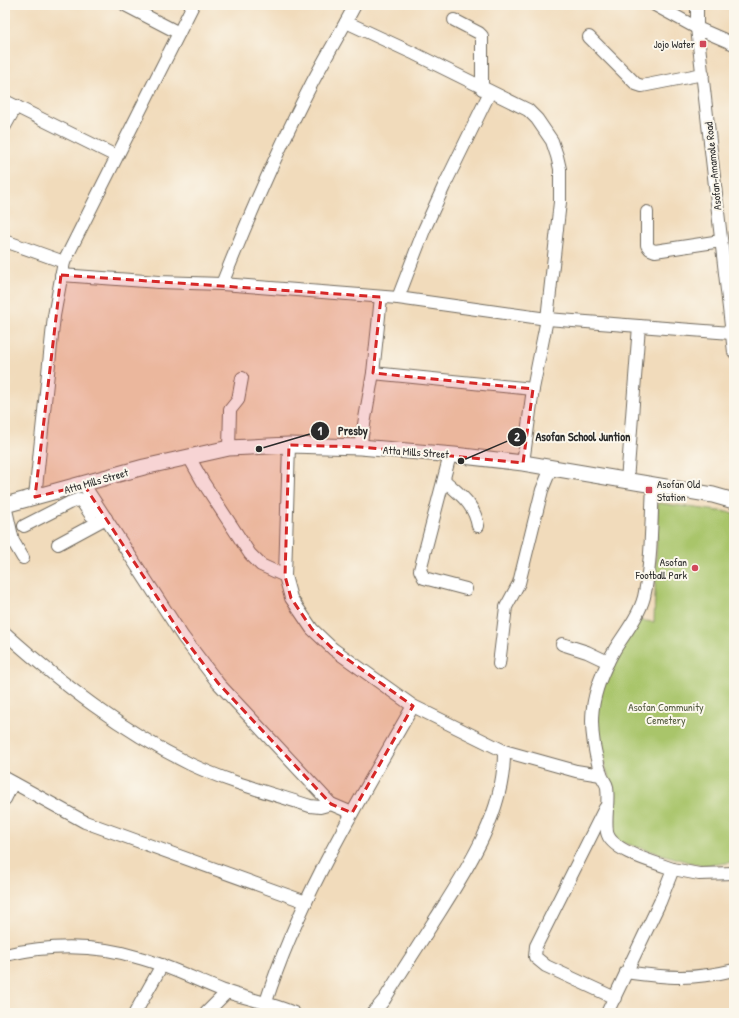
<svg xmlns="http://www.w3.org/2000/svg" width="739" height="1018" viewBox="0 0 739 1018" font-family="'Patrick Hand',sans-serif">
<style>
.green{fill:#a9c56b;stroke:#6a784b}
.lines{fill:none;stroke-linecap:round;stroke-linejoin:round}
.minor-casing{stroke:#70695d;stroke-width:14}
.major-casing{stroke:#70695d;stroke-width:17}
.minor{stroke:#fff;stroke-width:12}
.major{stroke:#fff;stroke-width:15}
.marked{fill:#d62828;fill-opacity:0.2;stroke:#d62828;stroke-width:3;stroke-dasharray:8 5;stroke-linejoin:round}
.poi-dot{fill:#d1495b;stroke:#fbf7ec;stroke-width:1.5}
.labels{text-anchor:middle;stroke-width:4;stroke-linejoin:round;paint-order:stroke}
.poi-label{font-size:11px;fill:#2b2b2b;stroke:#fbf7ec;text-anchor:end}
.street-label{font-size:11px;fill:#2b2b2b;stroke:#fbf7ec}
.park-label{font-size:11px;fill:#51593e;stroke:#fbf7ec}
.leader{fill:none;stroke:#2b2b2b;stroke-width:1.5}
.callout-dot{fill:#2b2b2b;stroke:#fbf7ec;stroke-width:1.5}
.mark-label{font-size:12px;text-anchor:middle;font-weight:bold;fill:#fff}
.callout-label{font-size:12px;text-anchor:middle;font-weight:bold;fill:#2b2b2b;stroke:#fbf7ec;stroke-width:4;stroke-linejoin:round;paint-order:stroke}
</style>
<rect width="100%" height="100%" fill="#fbf7ec"/>
<filter id="ink" filterUnits="userSpaceOnUse"><feTurbulence type="fractalNoise" baseFrequency=".025" numOctaves="2"/><feDisplacementMap in="SourceGraphic" scale="8" xChannelSelector="R" yChannelSelector="G"/><feConvolveMatrix kernelMatrix="1 2 1 2 8 2 1 2 1" color-interpolation-filters="sRGB"/></filter>
<filter id="wash" filterUnits="userSpaceOnUse"><feTurbulence type="fractalNoise" baseFrequency=".012" numOctaves="4" result="noise"/><feDisplacementMap in="SourceGraphic" scale="16" xChannelSelector="R" yChannelSelector="G"/><feGaussianBlur stdDeviation="0.9" result="paint"/><feColorMatrix in="noise" values="0 0 0 0 0 0 0 0 0 0 0 0 0 0 0 0 0 1.4 0 .05"/><feComposite in="paint" operator="in"/></filter>
<g filter="url(#wash)">
<rect width="100%" height="100%" fill="#f1dbbb"/>
<polygon class="green" points="658,503 734,513 734,862 702,866 620,842 612,833 613,786 606,769 597,721 597,700 610,667 637,620 654,622"/>
</g>
<g filter="url(#ink)">
<g class="lines">
<g class="minor-casing">
<g id="minor">
<polyline points="125,5 179,33"/>
<polyline points="655,5 697,28 734,44"/>
<polyline points="697,5 697,28 734,352"/>
<polyline points="454,20 479,33 482,36 482,89"/>
<polyline points="346,22 415,54 528,110 537,119 552,141 557,156 560,169 560,202 547,319 533,389 523,463"/>
<polyline points="589,37 636,84 642,86 703,74"/>
<polyline points="5,101 116,156"/>
<polyline points="5,126 16,106"/>
<polyline points="647,212 647,245 650,249 655,251 721,241"/>
<polyline points="5,241 64,262"/>
<polyline points="61,275 159,282 222,284 398,298 547,319 731,333"/>
<path d="M222 284C249 216 278 149 311 85 325 58 341 32 355 5"/>
<polyline points="398,298 424,230 444,186 490,92"/>
<polyline points="373,373 533,389"/>
<polyline points="289,445 285,576 291,598 312,629 333,649 413,706 504,751 576,771 601,775"/>
<polyline points="360,447 373,373 381,297"/>
<polyline points="229,448 230,410 238,400 242,378"/>
<polyline points="450,455 420,570 424,578 466,589"/>
<polyline points="189,457 203,482 250,554 261,565 285,576"/>
<path d="M444 480C460 495 474 503 478 526"/>
<polyline points="627,481 639,326"/>
<polyline points="84,485 183,637 218,683 331,804 352,813"/>
<polyline points="35,497 54,316 64,262 193,5"/>
<polyline points="5,505 13,541 23,558"/>
<polyline points="24,526 69,503 80,499 91,515"/>
<polyline points="58,544 106,518"/>
<path d="M5 633C62 684 121 730 190 764 228 782 270 793 310 806L320 807 331 804"/>
<polyline points="562,644 587,652 608,662"/>
<polyline points="499,664 506,607 519,583 542,490 551,468"/>
<polyline points="5,778 85,822 306,902"/>
<polyline points="5,799 13,783"/>
<polyline points="605,808 536,946 535,957 546,966 615,998"/>
<polyline points="673,869 699,874 734,873"/>
<path d="M5 955C49 945 96 944 140 958 169 966 196 980 224 991 248 999 271 1003 294 1013"/>
<path d="M626 972C667 978 694 980 734 970"/>
<path d="M266 1002C299 898 359 801 413 706"/>
<polyline points="135,1013 162,965"/>
<polyline points="206,1013 227,992"/>
<path d="M373 1013 384 1000C401 972 419 945 436 918 468 868 505 812 504 751"/>
<path d="M607 1013 660 902 673 869C657 863 610 851 607 832 605 818 609 800 607 787 606 782 602 779 601 774 586 725 589 694 615 649 625 633 639 616 644 597 652 561 651 522 653 485"/>
</g>
</g>
<g class="major-casing">
<polyline id="major" points="5,505 144,467 229,448 289,445 360,447 454,455 523,463 713,495 734,501"/>
</g>
<use href="#minor" class="minor"/>
<use href="#major" class="major"/>
</g>
</g>
<path class="marked" d="M61 275 381 297 373 373 533 389 523 463 360 447 289 445 285 576 291 598 312 629 333 649 413 706 352 813 331 804 218 683 183 637 84 485 35 497Z"/>
<g class="poi-dot">
<rect x="699" y="40" width="8" height="8" rx="2"/>
<rect x="645" y="486" width="8" height="8" rx="2"/>
<circle cx="695" cy="568" r="4"/>
</g>
<g class="labels">
<g class="poi-label">
<text x="695" y="48">Jojo Water</text>
<text x="657" y="488" text-anchor="start">Asofan Old<tspan x="657" dy="13">Station</tspan></text>
<text x="687" y="566">Asofan<tspan x="687" dy="13">Football Park</tspan></text>
</g>
<g class="street-label">
<text transform="translate(713 166) rotate(-96)" y="4">Asofan-Amamole Road</text>
<text transform="translate(416 452) rotate(4)" y="4">Atta Mills Street</text>
<text transform="translate(96 481) rotate(-16)" y="4">Atta Mills Street</text>
</g>
<g class="park-label">
<text x="666" y="711">Asofan Community<tspan x="666" dy="13">Cemetery</tspan></text>
</g>
</g>
<path class="leader" d="M259 449L320 431M461 461L517 437"/>
<g class="callout-dot">
<circle cx="259" cy="449" r="4"/>
<circle cx="461" cy="461" r="4"/>
<circle cx="320" cy="431" r="10"/>
<circle cx="517" cy="437" r="10"/>
</g>
<g class="mark-label">
<text x="320" y="435">1</text>
<text x="517" y="441">2</text>
</g>
<g class="callout-label">
<text x="353" y="435">Presby</text>
<text x="583" y="441">Asofan School Juntion</text>
</g>
<rect width="739" height="1018" fill="none" stroke="#fbf7ec" stroke-width="20"/>
</svg>
